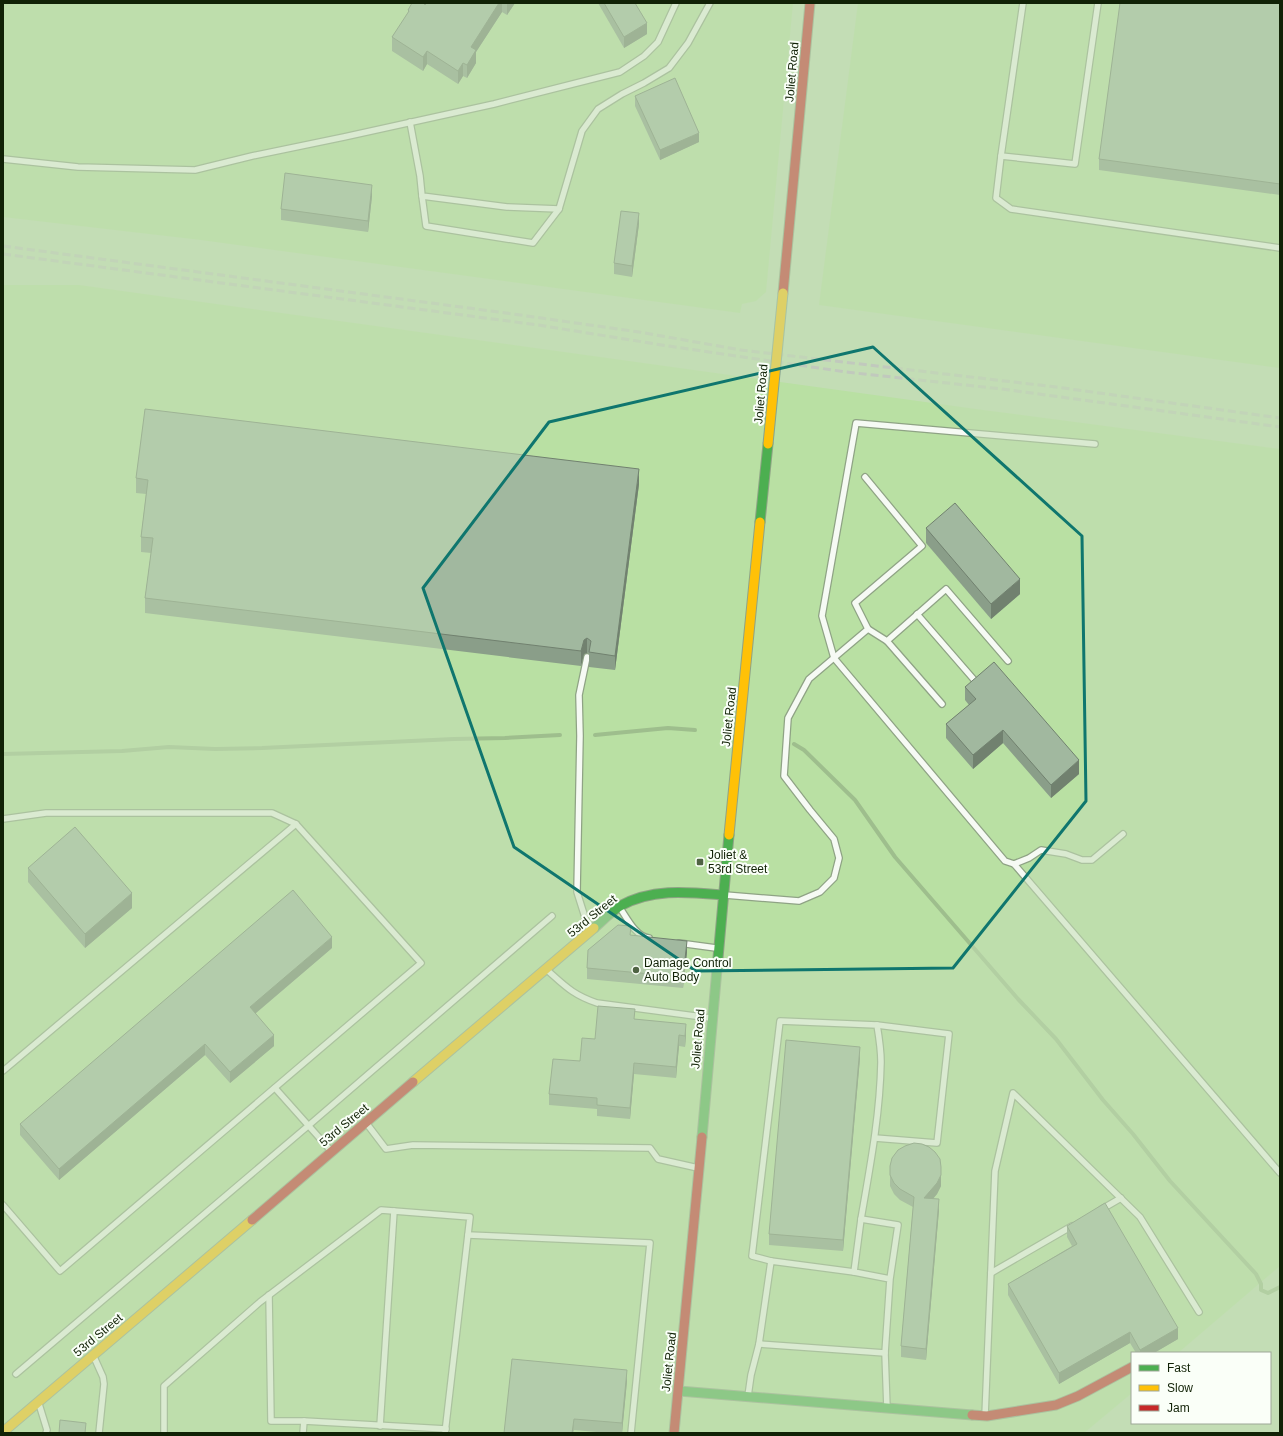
<svg xmlns="http://www.w3.org/2000/svg" width="1283" height="1436" viewBox="0 0 1283 1436" font-family="Arial,sans-serif">
<style>
.built{fill:#b9e0a3}
.lines{fill:none;stroke-linecap:round;stroke-linejoin:round}
.stream{stroke:#9ebe8d;stroke-width:4}
.lane-casing{stroke:#8fa385;stroke-width:8}
.fast-casing{stroke:#8fa385;stroke-width:11}
.slow-casing{stroke:#8fa385;stroke-width:11}
.jam-casing{stroke:#8fa385;stroke-width:11}
.lane{stroke:#f6faf4;stroke-width:5.5}
.fast{stroke:#4caf50;stroke-width:9}
.slow{stroke:#ffc107;stroke-width:9}
.jam{stroke:#c62828;stroke-width:9}
.rail{stroke:#c1c9bd;stroke-width:3;stroke-dasharray:8 4;stroke-linecap:butt}
.slow-bridge-casing{stroke:#85a38f;stroke-width:11;stroke-linecap:butt}
.slow-bridge{stroke:#ffc107;stroke-width:9}
.wall{fill:#8a9e89}
.shaded-wall{fill:#71816f}
.building{fill:#a1b89f;stroke:#71816f}
.marked{fill:none;stroke:#0f766e;stroke-width:3;stroke-linejoin:round}
.poi-dot{fill:#4f6343;stroke:#fafff8;stroke-width:1.5}
.labels{text-anchor:middle;stroke-width:4;stroke-linejoin:round;paint-order:stroke}
.street-label{font-size:12px;fill:#112206;stroke:#fafff8}
.poi-label{font-size:12px;fill:#112206;stroke:#fafff8;text-anchor:start}
</style>
<rect width="100%" height="100%" fill="#c3ddb5"/>
<g class="built">
<polygon points="3,3 793,3 766,292 756,301 742,304 740,313 201,240 3,217"/>
<polygon points="858,3 1280,3 1280,368 819,305"/>
<polygon points="3,285 79,285 983,410 1280,449 1280,1266 1178,1353 1132,1353 1132,1393 1084,1433 3,1433"/>
</g>
<g class="lines">
<g class="stream">
<polyline points="595,735 668,728 695,730"/>
<polyline points="794,744 804,750 855,800 895,857 1018,999 1056,1039 1103,1100 1133,1134 1170,1181 1256,1274 1261,1284 1261,1290 1268,1293 1280,1287"/>
<polyline points="3,754 122,751 169,747 215,749 262,748 454,739 505,738 560,735"/>
</g>
<g class="lane-casing">
<g id="lane">
<polyline points="1023,3 1001,156 996,198 1011,209 1280,248"/>
<polyline points="410,122 420,176 422,196 507,207 559,209 582,131 598,109 622,94 644,83 669,68 688,43 710,3"/>
<polyline points="1001,156 1075,164 1098,3"/>
<polyline points="3,159 78,167 195,170 252,156 344,137 494,104 620,72 644,56 658,42 676,3"/>
<polyline points="422,196 426,226 533,243 559,209"/>
<polyline points="1095,444 856,423 822,616 834,658 1005,861 1014,864 1029,858 1041,850 1066,854 1082,860 1092,860 1123,834"/>
<polyline points="917,614 976,682"/>
<polyline points="868,629 887,641 946,589 1008,661"/>
<polyline points="887,641 942,704"/>
<polyline points="587,657 579,695 580,736 577,892 589,930"/>
<polyline points="3,819 46,813 272,813 296,824"/>
<polyline points="1014,864 1280,1173"/>
<polyline points="725,895 799,901 820,892 834,878 839,858 834,839 810,810 784,776 788,718 809,679 868,629 855,603 922,546 865,477"/>
<path d="M620 908C627 918 636 937 649 938"/>
<polyline points="679,943 716,948"/>
<path d="M547 970C565 986 573 995 597 1003L710 1018"/>
<polyline points="3,1071 296,824 421,963 60,1271 3,1205"/>
<polyline points="275,1088 332,1152"/>
<polyline points="367,1124 386,1149 413,1145 650,1148 658,1159 698,1168"/>
<polyline points="875,1138 937,1143 949,1034 877,1025"/>
<polyline points="1102,1209 1121,1198"/>
<polyline points="468,1235 650,1243 631,1433"/>
<path d="M771 1261 752 1256 780 1021 877 1025C879 1037 881 1049 881 1062 880 1115 870 1167 861 1219"/>
<polyline points="991,1273 1072,1226"/>
<polyline points="269,1295 271,1421 304,1421"/>
<polyline points="759,1344 885,1353"/>
<polyline points="94,1357 103,1377 104,1384 99,1433"/>
<polyline points="16,1374 308,1126 552,916"/>
<polyline points="748,1396 751,1375 759,1344 771,1261 854,1272"/>
<polyline points="39,1404 47,1430 46,1433"/>
<polyline points="887,1408 885,1353 890,1279 898,1225 861,1219 854,1272 890,1279"/>
<polyline points="985,1416 995,1171 1013,1093 1140,1217 1199,1312"/>
<polyline points="380,1426 394,1211"/>
<polyline points="164,1433 164,1386 260,1302 381,1210 470,1217 445,1433"/>
<polyline points="303,1433 304,1421 446,1429"/>
</g>
</g>
<g class="fast-casing">
<g id="fast">
<polyline points="760,522 768,444"/>
<path d="M594 928C602 921 611 912 620 906 652 888 688 892 723 895"/>
<polyline points="702,1137 729,835"/>
<polyline points="679,1391 972,1415"/>
</g>
</g>
<g class="slow-casing">
<g id="slow">
<polyline points="729,835 760,522"/>
<polyline points="413,1082 594,928"/>
<polyline points="3,1432 252,1220"/>
</g>
</g>
<g class="jam-casing">
<g id="jam">
<polyline points="783,293 810,3"/>
<polyline points="252,1220 413,1082"/>
<polyline points="972,1415 987,1416 1056,1405 1078,1396 1132,1367"/>
<polyline points="674,1433 702,1137"/>
</g>
</g>
<use href="#lane" class="lane"/>
<use href="#fast" class="fast"/>
<use href="#slow" class="slow"/>
<use href="#jam" class="jam"/>
<g class="rail">
<polyline points="3,246 506,313 639,332 741,350 1056,387 1280,418"/>
<polyline points="3,254 538,325 668,346 846,372 1002,389 1280,427"/>
</g>
<g class="slow-bridge-casing">
<polyline id="slow-bridge" points="768,444 783,293"/>
</g>
<use href="#slow-bridge" class="slow-bridge"/>
</g>
<g class="wall">
<polygon points="471,3 515,3 507,15 502,12 476,52 476,63 467,78 463,76 458,84 427,64 423,71 392,51 392,37 408,14 408,10 425,5"/>
<polygon points="598,3 635,3 647,34 624,48"/>
<polygon points="1280,3 1280,195 1099,170 1099,159"/>
<polygon points="635,96 699,142 660,160 635,106"/>
<polygon points="372,196 368,232 281,220 281,209"/>
<polygon points="639,224 632,277 614,274 614,263"/>
<polygon points="136,478 639,484 615,670 589,667 589,654 587,653 584,654 581,666 145,613 145,598 151,553 141,552 141,537 146,494 136,493"/>
<polygon points="926,528 1020,594 991,619 926,543"/>
<polygon points="965,687 1079,774 1051,798 1003,743 973,769 946,738 946,724 969,705 965,700"/>
<polygon points="28,868 132,908 85,948 28,882"/>
<polygon points="631,935 687,952 683,988 587,979 587,968"/>
<polygon points="332,948 255,1014 274,1046 230,1083 205,1055 59,1180 20,1135 20,1124"/>
<polygon points="635,1019 686,1035 685,1047 679,1046 676,1078 634,1074 630,1119 597,1116 597,1109 549,1105 549,1094 580,1061 595,1039"/>
<polygon points="860,1058 843,1251 769,1245 769,1234"/>
<polygon points="890,1166 941,1178 941,1186 937,1194 933,1199 939,1210 926,1360 901,1357 901,1346 913,1207 900,1200 894,1194 890,1186"/>
<polygon points="1067,1226 1178,1339 1154,1353 1136,1353 1130,1343 1059,1384 1008,1295 1008,1284 1072,1246 1067,1237"/>
<polygon points="627,1381 622,1433 608,1433 574,1430 573,1433 504,1433"/>
</g>
<g class="shaded-wall">
<polygon points="499,3 502,3 502,12 476,52 476,63 467,78 467,65 471,47"/>
<polygon points="507,3 515,3 507,15"/>
<polygon points="647,23 647,34 624,48 624,37"/>
<polygon points="427,51 427,64 423,71 423,57"/>
<polygon points="463,63 463,76 458,84 458,71"/>
<polygon points="699,133 699,142 660,160 660,150"/>
<polygon points="372,185 372,196 368,232 368,221"/>
<polygon points="639,213 639,224 632,277 632,266"/>
<polygon points="639,469 639,484 615,670 615,656"/>
<polygon points="1020,579 1020,594 991,619 991,604"/>
<polygon points="587,638 587,653 584,654 581,666 581,651 584,640"/>
<polygon points="1003,730 1003,743 973,769 973,755"/>
<polygon points="1079,760 1079,774 1051,798 1051,785"/>
<polygon points="132,893 132,908 85,948 85,934"/>
<polygon points="332,937 332,948 250,1018 250,1007"/>
<polygon points="687,941 687,952 683,988 683,977"/>
<polygon points="686,1024 686,1035 685,1047 685,1036"/>
<polygon points="274,1035 274,1046 230,1083 230,1072"/>
<polygon points="679,1035 679,1046 676,1078 676,1067"/>
<polygon points="205,1044 205,1055 59,1180 59,1169"/>
<polygon points="860,1047 860,1058 843,1251 843,1240"/>
<polygon points="634,1063 634,1074 630,1119 630,1108"/>
<polygon points="941,1167 941,1186 937,1194 924,1209 924,1198"/>
<polygon points="939,1199 939,1210 926,1360 926,1349"/>
<polygon points="1178,1328 1178,1339 1154,1353 1140,1353 1140,1350"/>
<polygon points="1130,1332 1130,1343 1059,1384 1059,1373"/>
<polygon points="627,1370 627,1381 622,1433 622,1423"/>
<polygon points="574,1419 573,1433 572,1433"/>
</g>
<g class="building">
<polygon points="412,3 423,3 425,5 427,3 499,3 471,47 476,50 467,65 463,63 458,71 427,51 423,57 392,37 409,11 408,10"/>
<polygon points="604,3 635,3 647,23 624,37"/>
<polygon points="1120,3 1280,3 1280,184 1099,159"/>
<polygon points="675,78 699,133 660,150 635,96"/>
<polygon points="285,173 372,185 368,221 281,209"/>
<polygon points="621,211 639,213 632,266 614,263"/>
<polygon points="145,409 639,469 615,656 589,652 591,641 587,638 584,640 581,651 145,598 153,538 141,537 148,480 136,478"/>
<polygon points="955,503 1020,579 991,604 926,528"/>
<polygon points="994,662 1079,760 1051,785 1003,730 973,755 946,724 976,699 965,687"/>
<polygon points="75,827 132,893 85,934 28,868"/>
<polygon points="293,890 332,937 250,1007 274,1035 230,1072 205,1044 59,1169 20,1124"/>
<polygon points="618,925 631,926 630,935 687,941 683,977 587,968 588,950"/>
<polygon points="598,1006 635,1009 634,1019 686,1024 685,1036 679,1035 676,1067 634,1063 630,1108 597,1105 597,1098 549,1094 553,1059 580,1061 582,1038 595,1039"/>
<polygon points="786,1040 860,1047 843,1240 769,1234"/>
<polygon points="914,1143 922,1144 929,1147 935,1152 940,1159 941,1167 941,1175 937,1183 924,1198 939,1199 926,1349 901,1346 914,1197 900,1189 894,1183 890,1175 890,1166 892,1158 898,1150 905,1146"/>
<polygon points="1105,1203 1178,1328 1140,1350 1130,1332 1059,1373 1008,1284 1077,1244 1067,1226"/>
<polygon points="512,1359 627,1370 622,1423 574,1419 572,1433 504,1433"/>
<polygon points="60,1420 86,1423 85,1433 59,1433"/>
</g>
<path d="M0 0H1283V1436H0ZM873 347 1082 536 1086 801 953 968 696 971 514 847 423 588 549 422Z" fill="#c3ddb5" fill-opacity=".55" fill-rule="evenodd"/>
<path class="marked" d="M873 347 1082 536 1086 801 953 968 696 971 514 847 423 588 549 422Z"/>
<g class="poi-dot">
<rect x="696" y="858" width="8" height="8" rx="2"/>
<circle cx="636" cy="970" r="4"/>
</g>
<g class="labels">
<g class="street-label">
<text transform="translate(792 72) rotate(-85)" y="4">Joliet Road</text>
<text transform="translate(761 394) rotate(-85)" y="4">Joliet Road</text>
<text transform="translate(729 717) rotate(-84)" y="4">Joliet Road</text>
<text transform="translate(592 916) rotate(-39)" y="4">53rd Street</text>
<text transform="translate(698 1039) rotate(-85)" y="4">Joliet Road</text>
<text transform="translate(344 1125) rotate(-40)" y="4">53rd Street</text>
<text transform="translate(98 1335) rotate(-40)" y="4">53rd Street</text>
<text transform="translate(669 1362) rotate(-84)" y="4">Joliet Road</text>
</g>
<g class="poi-label">
<text x="708" y="859">Joliet &amp;<tspan x="708" dy="14">53rd Street</tspan></text>
<text x="644" y="967">Damage Control<tspan x="644" dy="14">Auto Body</tspan></text>
</g>
</g>
<rect width="1283" height="1436" fill="none" stroke="#112206" stroke-width="8"/>
<rect x="1131" y="1352" width="140" height="72" fill="#fafff8" stroke="#9da797"/>
<rect x="1139" y="1365" width="20" height="6" fill="#4caf50" stroke="#9da797"/>
<text x="1167" y="1372" font-size="12" fill="#112206">Fast</text>
<rect x="1139" y="1385" width="20" height="6" fill="#ffc107" stroke="#9da797"/>
<text x="1167" y="1392" font-size="12" fill="#112206">Slow</text>
<rect x="1139" y="1405" width="20" height="6" fill="#c62828" stroke="#9da797"/>
<text x="1167" y="1412" font-size="12" fill="#112206">Jam</text>
</svg>
